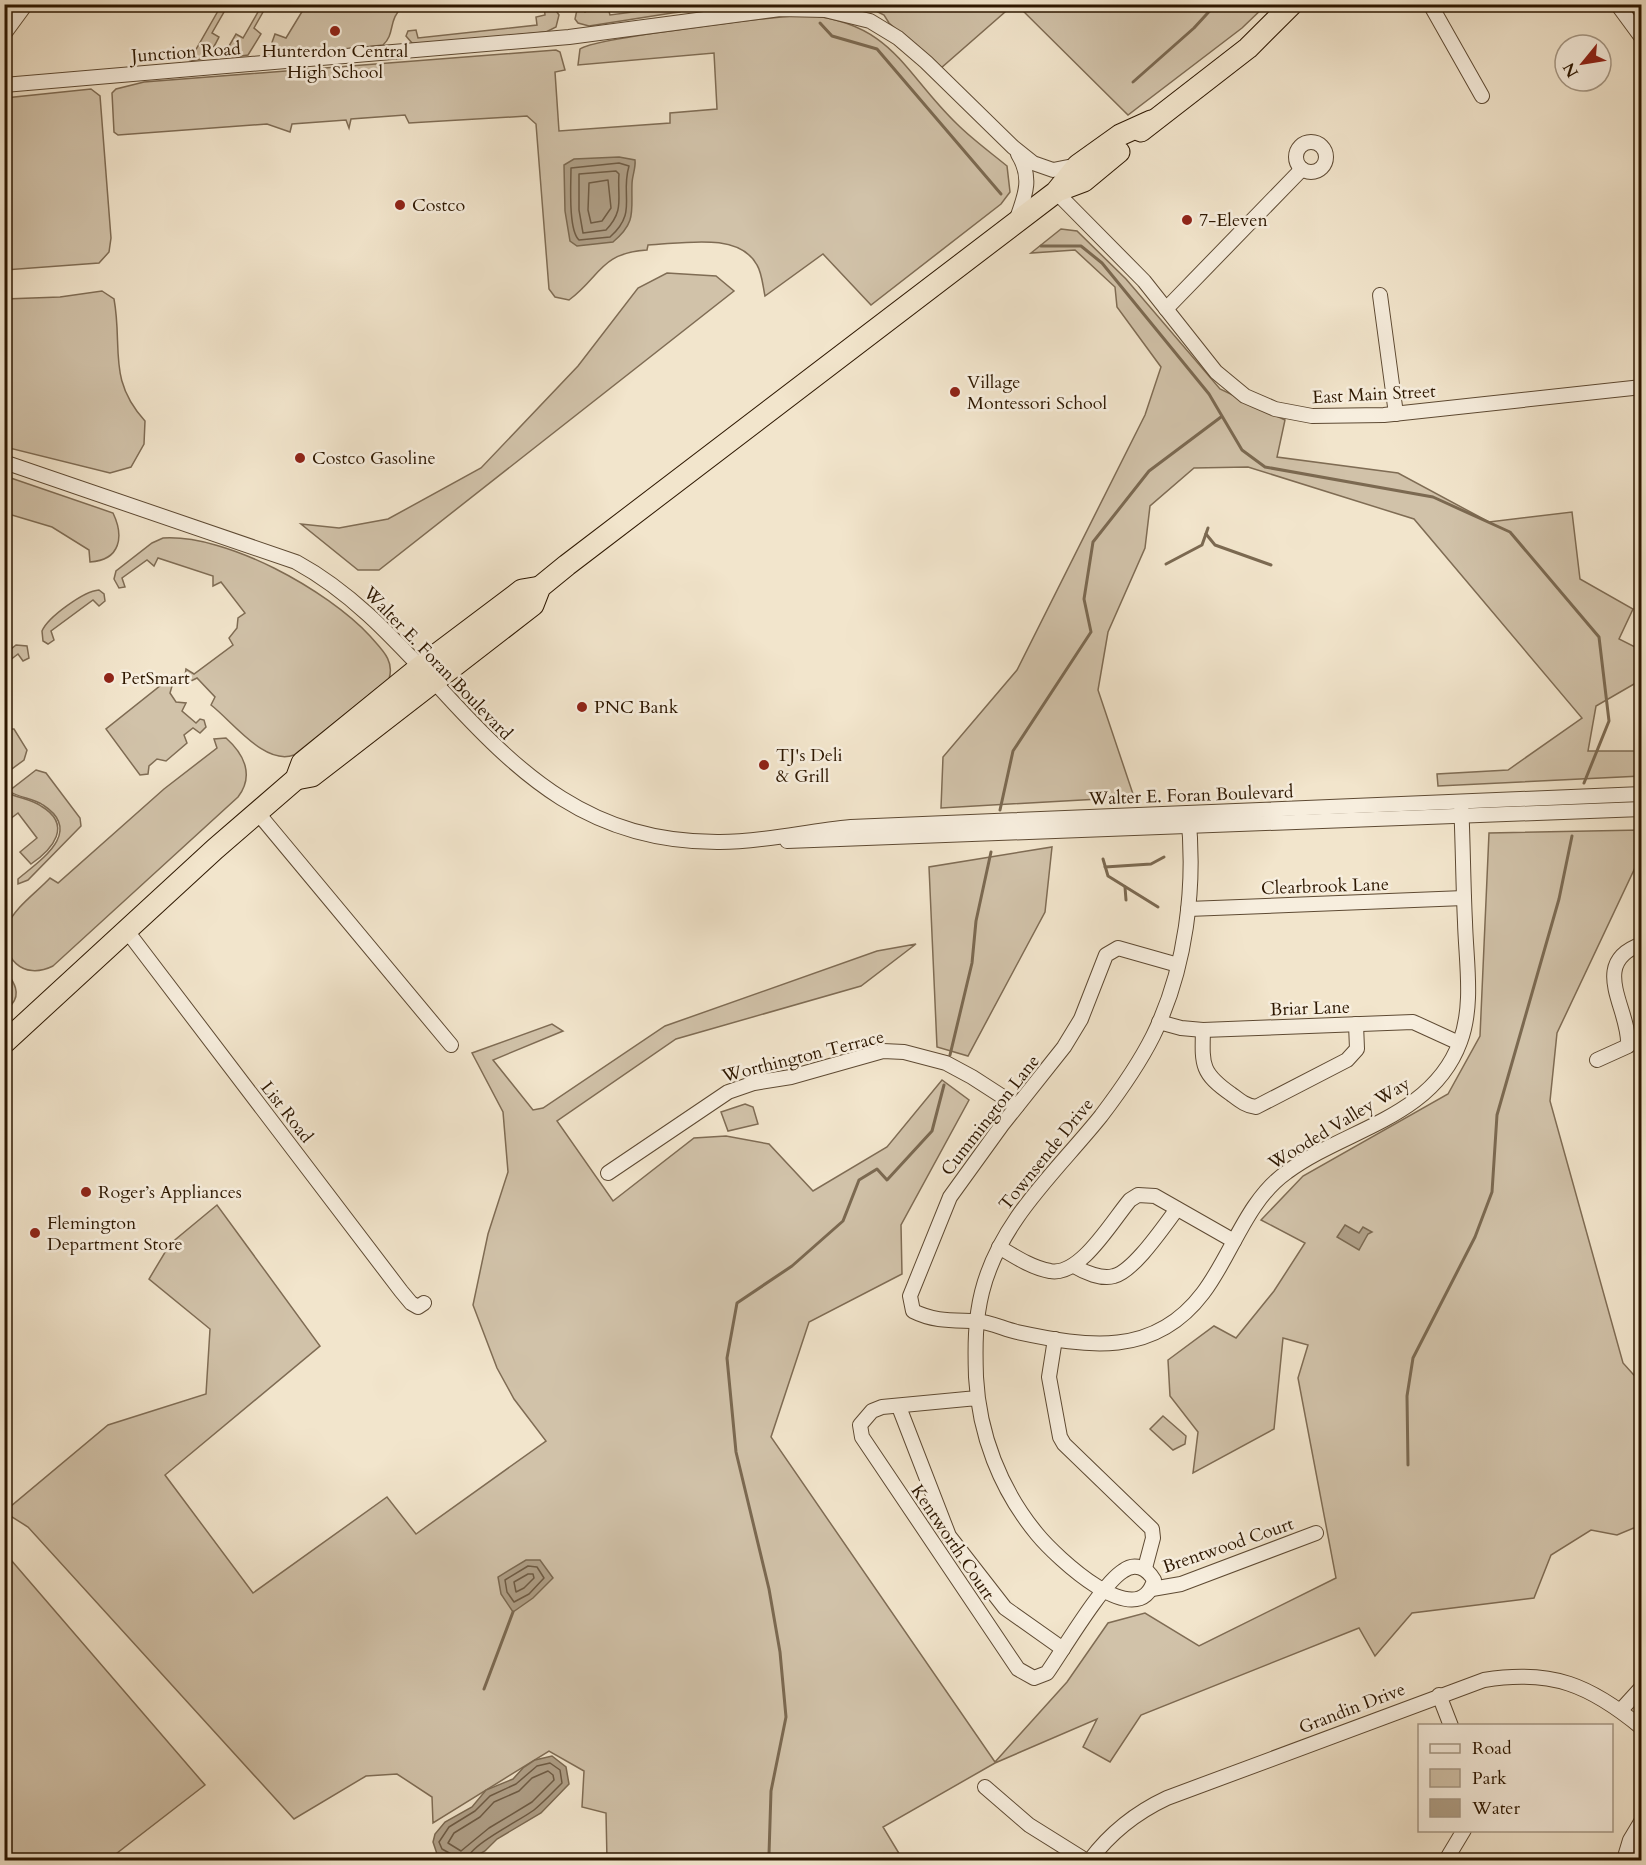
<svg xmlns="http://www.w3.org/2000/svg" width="1646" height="1865" viewBox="0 0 1646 1865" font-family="Cardo,serif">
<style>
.green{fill:#d1c2a9;stroke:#7f6c54;stroke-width:1.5}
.water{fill:#af9f87;stroke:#7b6951;stroke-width:1.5}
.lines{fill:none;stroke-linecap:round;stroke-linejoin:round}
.shore{stroke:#6e5b44;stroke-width:1.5}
.stream{stroke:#7b6951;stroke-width:3}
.minor-casing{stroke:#5e4a33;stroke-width:16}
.highway-casing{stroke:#2d1700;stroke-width:23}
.minor{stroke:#f7eede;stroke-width:14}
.highway{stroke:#f2e5cc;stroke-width:21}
.poi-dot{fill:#8f2418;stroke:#f7eede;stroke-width:2}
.labels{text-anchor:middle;stroke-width:5;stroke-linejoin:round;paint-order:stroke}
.poi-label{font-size:18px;fill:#2d1700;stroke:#f7eede;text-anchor:start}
.street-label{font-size:18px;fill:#2d1700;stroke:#f7eede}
</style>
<rect width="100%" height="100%" fill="#f2e5cc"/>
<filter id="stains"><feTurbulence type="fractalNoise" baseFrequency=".00333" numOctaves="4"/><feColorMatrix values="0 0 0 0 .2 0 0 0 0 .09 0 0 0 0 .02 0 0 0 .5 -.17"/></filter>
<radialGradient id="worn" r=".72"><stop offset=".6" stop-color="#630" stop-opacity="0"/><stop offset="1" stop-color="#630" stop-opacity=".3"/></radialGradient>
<g class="green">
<path d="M222 4 228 5 212 33 219 37C212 51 207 62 190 60Z"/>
<path d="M389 4 404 5C387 20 396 33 383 45L282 56 270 48 275 34 286 38 306 5Z"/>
<polygon points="262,5 267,5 254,28 261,34 248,55 235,57 229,46 236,34 243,38"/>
<polygon points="544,5 552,5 559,15 556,27 546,32 419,44 412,43 406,36 408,31 416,30 418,38 537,25 536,17 545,15"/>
<polygon points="578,5 585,12 595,5 607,5 610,15 687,5 680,12 672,13 589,26 578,23 575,19"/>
<polygon points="864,5 1013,5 941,68 889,23 884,15"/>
<polygon points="1017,5 1266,5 1242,28 1128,115"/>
<path d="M809 15C894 25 903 72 957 124 972 139 990 152 1007 166L1010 192 1001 204 871 305 823 254 765 296C763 287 762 273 757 265 739 231 680 244 648 245L647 250C600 253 601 276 569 300L555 297 549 289 536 124 527 116 409 123 405 115 351 119 349 128 346 120 292 124 290 132 267 124 118 135 114 132 112 93 116 89 144 82 556 50 560 52 565 70 555 72 559 131 670 123V113L717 109 714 53 578 65 580 49C594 38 780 16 809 15Z"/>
<polygon points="91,89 100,96 111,238 109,252 99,263 5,270 5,98"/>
<polygon points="1061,229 1077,231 1126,279 1220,389 1285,420 1277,457 1398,473 1489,522 1572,512 1580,579 1633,609 1619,639 1641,650 1641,680 1596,706 1588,751 1641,751 1641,776 1438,786 1437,774 1508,770 1582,718 1414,519 1248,467 1194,468 1150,506 1145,548 1108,632 1098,690 1134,797 941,808 943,757 1017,670 1145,415 1161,367 1117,307 1115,287 1075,250 1031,253"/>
<polygon points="667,273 716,276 734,291 379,570 358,570 301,524 339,528 388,519 481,468 578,366 638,288"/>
<path d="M102 291 114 299C123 348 107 379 145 421L144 444 131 467 110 473 5 447V299L60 297Z"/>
<path d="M5 476 113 513C124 536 121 560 90 562L89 550 52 527 5 513Z"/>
<path d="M163 538C227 534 327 590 370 636 381 649 395 660 389 679L294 755C265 766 233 722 211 705L215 697 197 678 189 682 185 676 186 669 194 674 233 645 229 638 237 628 238 618 245 613 221 582 213 586V576L158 558 154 566 147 560 122 578 125 587 119 588 114 579 116 571 152 543Z"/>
<path d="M99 590 104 594 105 601 99 606 93 600 51 631 54 640 48 644 43 641 42 631C48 617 84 591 99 590Z"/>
<polygon points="16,645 27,646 29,658 23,661 18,654 5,664 5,654"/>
<polygon points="165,682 172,686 170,693 176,702 186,703 182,711 196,723 200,719 204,720 206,727 200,733 193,728 184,735 187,743 166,761 157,759 149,766 148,774 140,775 106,729"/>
<polygon points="7,729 14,729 27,750 24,760 5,774 5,731"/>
<path d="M226 738C245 755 254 776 238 797L53 966C23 981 0 958 7 926 15 907 36 893 50 878L58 883 164 789 217 748 214 739Z"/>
<path d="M36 770 46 773 80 818 81 826 28 880 18 884V879C39 861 85 832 43 805 33 798 19 798 9 791Z"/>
<path d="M6 792C17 798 31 799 41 806 73 825 53 849 31 864L20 852 37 838 18 813 10 819 5 815Z"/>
<polygon points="1641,830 1641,855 1557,1033 1550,1101 1623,1363 1641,1383 1641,1525 1617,1535 1591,1530 1551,1555 1534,1598 1412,1613 1375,1656 1359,1628 1141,1715 1110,1762 1083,1747 1097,1719 995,1763 883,1827 903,1860 607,1860 606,1813 582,1807 584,1771 549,1751 433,1823 432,1797 397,1774 366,1776 294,1819 28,1527 4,1512 108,1425 206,1394 210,1329 149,1279 170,1244 217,1205 320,1346 165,1475 253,1593 387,1497 416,1534 546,1441 514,1399 497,1368 473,1305 488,1234 508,1172 503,1112 472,1053 552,1024 563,1031 493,1060 533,1110 543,1108 665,1026 877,951 916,944 861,986 676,1039 557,1121 613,1201 694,1138 726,1136 769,1144 813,1191 887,1147 942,1080 969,1100 901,1225 902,1274 809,1322 771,1437 995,1762 1067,1682 1108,1623 1145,1613 1199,1646 1336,1578 1298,1378 1308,1345 1283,1338 1274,1429 1193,1473 1198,1432 1170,1396 1168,1360 1214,1326 1236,1338 1274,1291 1305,1243 1261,1220 1303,1176 1448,1094 1480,1036 1489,833"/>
<polygon points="1052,847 1045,912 968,1056 937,1047 929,867"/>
<path d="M5 969C12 980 22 992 12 1004L5 987Z"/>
<polygon points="745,1104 753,1107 758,1124 728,1131 721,1112"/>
<polygon points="1163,1416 1186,1436 1185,1444 1173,1450 1150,1429"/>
<polygon points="5,1553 205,1785 108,1860 5,1860"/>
</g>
<g class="water">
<path d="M619 157 635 160C636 168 632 176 632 184 631 211 637 222 613 242L577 246 570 241 565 211 564 165 574 159Z"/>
<polygon points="1345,1225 1359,1233 1363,1227 1372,1232 1368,1234 1359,1250 1337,1237"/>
<polygon points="526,1560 540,1560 553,1578 533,1598 513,1612 501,1594 498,1577"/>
<polygon points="552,1756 566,1767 569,1784 541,1813 497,1839 485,1851 471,1859 452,1860 437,1854 433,1842 435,1834 445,1822 472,1807 486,1790 513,1779 523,1768 535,1760"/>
</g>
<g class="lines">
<g class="shore">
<path d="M619 163 629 166C620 196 638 212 610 237L579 240C568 230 571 183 571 168Z"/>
<path d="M616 171 619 174C617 198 625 210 606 230L583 233 579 210V174Z"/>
<polygon points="608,180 611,208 602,221 591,223 588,210 589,183"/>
<polygon points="528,1566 537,1567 544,1578 529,1594 514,1602 507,1592 505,1580"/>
<polygon points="528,1574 533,1574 534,1578 524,1588 516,1592 514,1582"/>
<polygon points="548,1771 553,1775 554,1780 532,1802 489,1828 461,1851 448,1843 454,1833 480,1817 494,1802 519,1791 532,1778"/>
<path d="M453 1860 451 1854 442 1849 439 1842 449 1827 475 1811 490 1796 516 1784 537 1766 550 1763 560 1770 562 1783C553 1792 544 1802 534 1810 521 1820 469 1845 467 1860"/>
</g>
<g class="stream">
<polyline points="820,23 832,36 877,49 1001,194"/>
<polyline points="1133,82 1194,28 1216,4"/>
<polyline points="1041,246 1081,246 1102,263 1209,394 1242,450 1265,467 1433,497 1510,532 1599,637 1609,721 1584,783"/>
<polyline points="1206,534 1215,545 1271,565"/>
<polyline points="1166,564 1202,545 1208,528"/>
<polyline points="1000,810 1013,751 1091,632 1084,599 1093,542 1149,471 1221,417"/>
<polyline points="1103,859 1108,876 1158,907"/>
<polyline points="1105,867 1151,864 1164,857"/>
<polyline points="1125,887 1126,900"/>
<polyline points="950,1055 972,963 976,921 991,852"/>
<polyline points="1408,1465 1407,1396 1413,1358 1475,1237 1492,1192 1497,1115 1559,899 1572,836"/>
<polyline points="484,1689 513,1612"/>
<polyline points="767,1860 769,1854 771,1791 786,1717 780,1652 769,1589 736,1452 727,1358 737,1303 792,1266 843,1221 859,1180 877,1169 887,1180 932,1131 944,1085"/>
</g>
<g class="minor-casing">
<g id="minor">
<polyline points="1430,4 1482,96"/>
<polyline points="1617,4 1642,38"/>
<polyline points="4,34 26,4"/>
<polyline points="4,85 569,37 780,9 825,10 870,21 898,38 926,62 1013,147 1033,163 1053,170 1078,165"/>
<circle cx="1311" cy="157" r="15"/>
<polyline points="1056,192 1144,281 1216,372 1245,396 1275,409 1312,416 1384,415 1642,387"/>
<path d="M1016 221C1025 196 1033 178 1018 154"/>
<polyline points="1380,295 1396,414"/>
<polyline points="1166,309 1302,169"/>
<path d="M4 462 296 562C353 593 395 640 439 687 520 776 591 843 720 842 763 842 807 831 851 827L1642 794"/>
<polyline points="257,812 451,1045"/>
<polyline points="787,841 1642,809"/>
<polyline points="1188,909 1464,898"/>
<polyline points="127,931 401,1291 411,1303 418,1307 424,1303"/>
<path d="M1178 965 1118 948 1106 955 1081 1019 1064 1047 1002 1125 950 1197 910 1296 913 1311C935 1322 954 1320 976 1321 990 1322 1004 1329 1017 1332 1087 1347 1154 1358 1203 1293 1232 1255 1246 1201 1287 1172 1345 1129 1432 1118 1460 1042 1474 1005 1466 961 1465 922 1463 882 1463 842 1461 802"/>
<polyline points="1159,1022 1181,1028 1203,1030 1413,1022 1459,1043"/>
<path d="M1203 1030C1202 1065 1201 1073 1231 1094 1239 1100 1246 1106 1256 1107L1347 1060 1357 1049 1356 1024"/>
<path d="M1597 1060 1628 1046C1631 1010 1587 963 1642 944"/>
<polyline points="608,1173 728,1092 754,1083 791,1077 883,1051 904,1052 946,1063 972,1077 1017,1106"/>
<path d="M999 1247C1014 1256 1032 1268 1050 1271 1080 1277 1112 1221 1130 1200L1138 1195 1155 1196 1234 1241"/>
<path d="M1074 1266C1084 1272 1102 1280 1114 1276 1134 1271 1164 1226 1177 1209"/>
<polyline points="1055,1339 1049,1377 1060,1437 1064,1444 1152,1529 1153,1538 1145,1568"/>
<path d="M977 1398 882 1407 872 1411 860 1425 862 1437 1018 1669 1034 1678 1047 1673C1063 1650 1102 1584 1123 1571 1135 1562 1147 1568 1154 1580 1139 1636 1055 1556 1037 1534 1000 1489 979 1434 976 1377 975 1347 975 1320 982 1292 1000 1220 1057 1171 1101 1116 1120 1091 1139 1064 1153 1036 1186 969 1196 887 1188 813"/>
<polyline points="899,1407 949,1536 1005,1608 1063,1649"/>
<polyline points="1152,1589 1181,1584 1316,1533"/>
<polyline points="1439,1695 1451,1726"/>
<polyline points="1621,1710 1642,1687"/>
<polyline points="985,1787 1029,1825 1085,1860"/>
<path d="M1090 1860C1111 1832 1135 1813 1167 1798L1484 1680C1552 1669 1590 1685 1642 1728"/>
<polyline points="1446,1860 1464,1830"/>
<polyline points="1624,1860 1630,1840 1642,1820"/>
</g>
</g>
<g class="highway-casing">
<g id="highway">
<polyline points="1141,131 1248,48 1292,4"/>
<polyline points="1060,190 1084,181 1119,152"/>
<polyline points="296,779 312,776 533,605 540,587 567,565 1056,192 1078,165 1120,135 1151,121"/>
<polyline points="4,1043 215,849 296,779 302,763 420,667 522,590 540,587"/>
</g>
</g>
<use href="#minor" class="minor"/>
<use href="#highway" class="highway"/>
</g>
<g class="poi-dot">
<circle cx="335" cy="31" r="6"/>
<circle cx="400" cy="205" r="6"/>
<circle cx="1187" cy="220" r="6"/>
<circle cx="955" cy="392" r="6"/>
<circle cx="300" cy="458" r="6"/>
<circle cx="109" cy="678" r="6"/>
<circle cx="582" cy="707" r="6"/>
<circle cx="764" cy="765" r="6"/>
<circle cx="86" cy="1192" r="6"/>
<circle cx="35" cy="1233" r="6"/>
</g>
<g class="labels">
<g class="poi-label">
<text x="335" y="57" text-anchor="middle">Hunterdon Central<tspan x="335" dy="21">High School</tspan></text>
<text x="412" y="211">Costco</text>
<text x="1199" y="226">7-Eleven</text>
<text x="967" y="388">Village<tspan x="967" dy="21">Montessori School</tspan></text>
<text x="312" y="464">Costco Gasoline</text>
<text x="121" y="684">PetSmart</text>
<text x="594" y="713">PNC Bank</text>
<text x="776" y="761">TJ's Deli<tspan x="776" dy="21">&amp; Grill</tspan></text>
<text x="98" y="1198">Roger’s Appliances</text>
<text x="47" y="1229">Flemington<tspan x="47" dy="21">Department Store</tspan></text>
</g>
<g class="street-label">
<text transform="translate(186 52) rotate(-4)" y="6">Junction Road</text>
<text transform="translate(1374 394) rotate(-3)" y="6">East Main Street</text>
<text transform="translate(438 663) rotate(46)" y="6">Walter E. Foran Boulevard</text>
<text transform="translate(1191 795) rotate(-2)" y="6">Walter E. Foran Boulevard</text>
<text transform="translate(1325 886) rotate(-2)" y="6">Clearbrook Lane</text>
<text transform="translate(1310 1008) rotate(-2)" y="6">Briar Lane</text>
<text transform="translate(803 1056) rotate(-14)" y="6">Worthington Terrace</text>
<text transform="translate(287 1112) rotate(52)" y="6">List Road</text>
<text transform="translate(990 1115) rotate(-52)" y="6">Cummington Lane</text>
<text transform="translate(1339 1123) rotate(-31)" y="6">Wooded Valley Way</text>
<text transform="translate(1046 1154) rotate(-51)" y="6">Townsende Drive</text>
<text transform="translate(953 1542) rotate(56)" y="6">Kentworth Court</text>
<text transform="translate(1228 1545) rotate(-19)" y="6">Brentwood Court</text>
<text transform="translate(1352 1708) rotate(-21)" y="6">Grandin Drive</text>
</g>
</g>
<rect width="1646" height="1865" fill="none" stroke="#f2e5cc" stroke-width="24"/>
<rect x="6" y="6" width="1634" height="1853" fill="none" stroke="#2d1700" stroke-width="3"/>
<rect x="12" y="12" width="1622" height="1841" fill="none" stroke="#2d1700" stroke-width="1.5"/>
<rect x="1418" y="1724" width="195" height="108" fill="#f7eede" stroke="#a69885" stroke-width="1.5"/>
<rect x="1430" y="1744" width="30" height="9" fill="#f7eede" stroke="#a69885" stroke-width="1.5"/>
<text x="1472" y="1754" font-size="18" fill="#2d1700">Road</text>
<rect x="1430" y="1769" width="30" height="18" fill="#d1c2a9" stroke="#a69885" stroke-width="1.5"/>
<text x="1472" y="1784" font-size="18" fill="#2d1700">Park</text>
<rect x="1430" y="1799" width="30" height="18" fill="#af9f87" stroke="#a69885" stroke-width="1.5"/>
<text x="1472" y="1814" font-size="18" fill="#2d1700">Water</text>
<g transform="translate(1583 63) rotate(240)"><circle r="28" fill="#f7eede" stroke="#a69885" stroke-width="1.5"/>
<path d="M0-4.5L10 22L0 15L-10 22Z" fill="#8f2418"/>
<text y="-9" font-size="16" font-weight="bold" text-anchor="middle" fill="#2d1700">N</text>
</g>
<rect width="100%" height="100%" filter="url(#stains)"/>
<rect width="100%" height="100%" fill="url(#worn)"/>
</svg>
